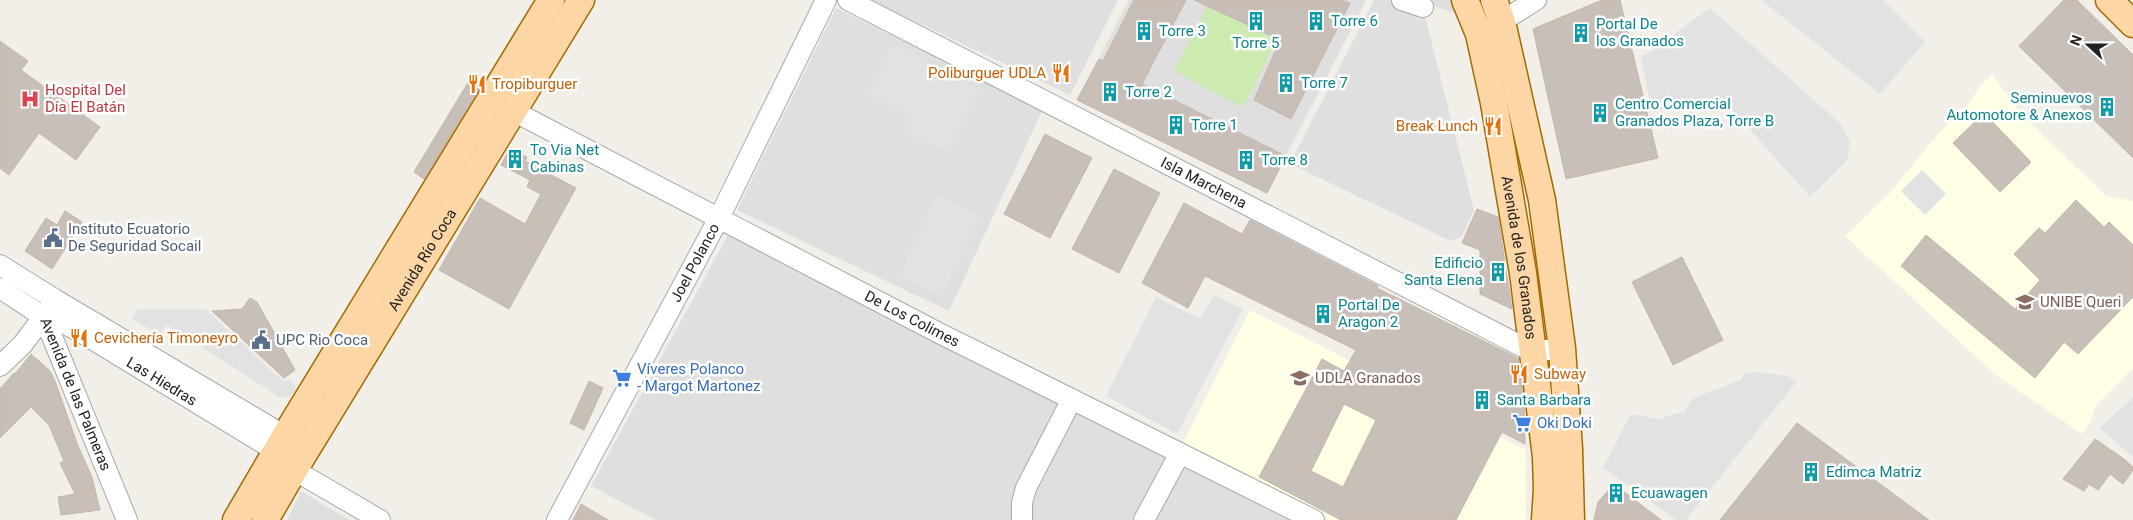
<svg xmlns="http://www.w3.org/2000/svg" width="2133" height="520" viewBox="0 0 2133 520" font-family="Roboto,sans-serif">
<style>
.residential{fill:#e0dfdf}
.education{fill:#ffffe5}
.grass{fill:#cdebb0}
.parking{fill:#e2e2e2}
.building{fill:#c7bfb8;stroke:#c4b6ab;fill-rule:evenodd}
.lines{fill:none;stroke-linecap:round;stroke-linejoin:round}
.minor-casing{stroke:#a9a9a9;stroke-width:22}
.major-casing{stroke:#a06b00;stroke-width:29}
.minor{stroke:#fff;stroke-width:20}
.major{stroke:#fcd6a4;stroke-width:26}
.labels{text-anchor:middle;stroke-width:5;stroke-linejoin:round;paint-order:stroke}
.culture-label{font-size:15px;fill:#0d838f;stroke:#fff;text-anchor:start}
.food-label{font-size:15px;fill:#c56008;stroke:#fff;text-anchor:start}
.health-label{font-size:15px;fill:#be3a42;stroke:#fff;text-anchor:start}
.street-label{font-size:15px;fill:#222;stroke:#fff}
.service-label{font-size:15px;fill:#4e5e75;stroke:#fff;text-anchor:start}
.education-label{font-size:15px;fill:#785e54;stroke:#fff;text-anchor:start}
.shop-label{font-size:15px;fill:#366cbe;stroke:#fff;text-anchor:start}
</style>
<rect width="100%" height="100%" fill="#f2efe9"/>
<g class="residential">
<polygon points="870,0 1118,0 1070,95"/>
<polygon points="1129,0 1366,0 1267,193 1077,100"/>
<polygon points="1374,0 1399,0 1423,8 1474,210 1462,236 1451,241 1290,164"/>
<polygon points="1416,0 1457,0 1463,16"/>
<polygon points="836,8 1043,109 949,311 737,210"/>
<polygon points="728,235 1198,462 1303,520 656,520 591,486"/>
<polygon points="301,491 349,520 287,520"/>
</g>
<g class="education">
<polygon points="1992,74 2021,114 2106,196 2133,201 2133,368 2096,405 2091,421 2082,434 1997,376 1845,236 1890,193 1937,135 1970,102 1980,86"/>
<polygon points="1250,310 1526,450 1526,520 1330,520 1182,445"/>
</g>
<polygon class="grass" points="1207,7 1277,40 1243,107 1174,71"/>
<g class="parking">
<polygon points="1761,0 1883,0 1925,42 1880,94"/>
<polygon points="1710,8 1840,123 1850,141 1847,160 1810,197 1730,107 1651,110 1641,58"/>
<polygon points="892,45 979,89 948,152 906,133 913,117 869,95"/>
<polygon points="1922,170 1946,194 1925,215 1901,191"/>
<polygon points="937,195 980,215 942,296 899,276"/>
<polygon points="1214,295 1243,309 1177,434 1106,396 1156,297 1200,319"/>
<polygon points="138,309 206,309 273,372 285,382 290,379 297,389 290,396 281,398 167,325 160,334 131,319"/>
<polygon points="1757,372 1787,376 1797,381 1686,520 1677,520 1603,468 1631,414 1658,419 1684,411 1693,398 1741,380 1745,373"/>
<polygon points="2133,397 2133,457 2100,428"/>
</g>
<g class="building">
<polygon points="1134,0 1186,0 1142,84 1286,156 1267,193 1077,100 1099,59 1103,61"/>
<polygon points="1194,0 1341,0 1350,3 1291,119 1254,100 1280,40"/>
<polygon points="1602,0 1620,0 1658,158 1566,179 1533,29"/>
<polygon points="2064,0 2077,0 2133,55 2133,158 2019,46"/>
<polygon points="0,41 28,61 21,70 100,127 76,160 39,133 9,175 0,168"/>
<polygon points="472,76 483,82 424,179 414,172"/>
<polygon points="1984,113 2031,162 2000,192 1953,143"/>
<polygon points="1045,134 1092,158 1050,238 1004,214"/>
<polygon points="510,149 527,157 525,161 576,188 509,309 439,270 480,198 525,224 541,194 527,187 530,180 501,165"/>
<polygon points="1114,169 1160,193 1119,273 1072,249"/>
<polygon points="2076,200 2104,227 2109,222 2133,245 2133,297 2078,354 2064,342 2035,378 1901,266 1926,235 2015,309 2040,280 2014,254 2039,228 2045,233"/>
<path d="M1184 203 1242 234 1250 220 1378 286 1377 288 1518 358 1524 403 1525 444 1502 432 1456 520H1341L1259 477 1322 359 1344 371 1356 350 1205 276 1188 308 1142 283ZM1344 404 1376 420 1343 487 1311 471Z"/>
<polygon points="1477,209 1498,217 1512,309 1480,294 1480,250 1462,243"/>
<polygon points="65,211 82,222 52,269 25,251 46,218 57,225"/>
<polygon points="1682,257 1723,340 1673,365 1632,282"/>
<polygon points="250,298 257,302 295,370 284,378 212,311 242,309"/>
<polygon points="31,354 50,371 55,381 78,446 92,477 100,510 61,515 58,497 75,494 60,463 64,461 49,425 31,407 0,438 0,389 14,373 15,374"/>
<polygon points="589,381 603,388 584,430 570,423"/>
<polygon points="1797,423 1929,520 1720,520"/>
<polygon points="2095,439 2124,459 2133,467 2133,470 2123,484 2110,474 2098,490 2089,484 2084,491 2063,479"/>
<polygon points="1614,484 1661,520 1594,520 1598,502"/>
<polygon points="581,504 608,520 573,520"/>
</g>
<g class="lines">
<g class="minor-casing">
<g id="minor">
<path id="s1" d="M848 0 1533 352 1562 348"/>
<polyline points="1402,0 1423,7"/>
<polyline points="1491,28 1536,0"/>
<path id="s2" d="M513 111 939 333 1314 520"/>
<polyline points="0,265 56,300 285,436"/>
<path id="s3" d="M0 288 44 317 127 520"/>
<path id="s4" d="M44 317 56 319 82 333 276 451"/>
<polyline points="0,366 22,345 51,307"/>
<polyline points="294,470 380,520"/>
<path id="s5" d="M557 520 719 218 826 0"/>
<polyline points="1022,520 1022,503 1026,488 1072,399"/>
<polyline points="1144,520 1180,453"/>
</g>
</g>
<g class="major-casing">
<g id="major">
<path id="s6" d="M1465 0 1479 34 1494 103 1523 273 1546 457 1547 489 1545 520"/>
<polyline points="1494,0 1502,22 1542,200 1562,348 1569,449 1571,520"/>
<polyline points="2109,0 2133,24"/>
<polyline points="236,520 294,421 551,0"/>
<path id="s7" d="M265 520 294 470 581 0"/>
</g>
</g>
<use href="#minor" class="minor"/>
<use href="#major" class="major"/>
</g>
<defs>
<g id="building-bare" transform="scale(1.5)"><path d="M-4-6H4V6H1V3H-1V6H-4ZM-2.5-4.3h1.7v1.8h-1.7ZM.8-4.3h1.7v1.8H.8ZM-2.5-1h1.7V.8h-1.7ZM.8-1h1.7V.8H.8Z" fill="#0f9aa8" stroke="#fff" stroke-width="2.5" paint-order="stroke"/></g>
<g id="restaurant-bare" transform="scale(1.5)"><path d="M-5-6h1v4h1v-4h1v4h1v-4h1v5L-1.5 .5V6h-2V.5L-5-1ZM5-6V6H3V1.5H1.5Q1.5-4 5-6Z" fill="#e8710a" stroke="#fff" stroke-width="2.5" paint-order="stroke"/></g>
<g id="hospital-bare" transform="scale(1.5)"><path d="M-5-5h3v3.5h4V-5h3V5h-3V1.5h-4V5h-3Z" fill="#e0444e" stroke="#fff" stroke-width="2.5" paint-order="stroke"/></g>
<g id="civic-bare" transform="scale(1.5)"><path d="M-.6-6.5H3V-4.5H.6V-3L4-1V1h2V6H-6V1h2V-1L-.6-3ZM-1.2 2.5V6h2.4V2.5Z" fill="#5c6f8a" stroke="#fff" stroke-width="2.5" paint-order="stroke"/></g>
<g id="university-bare" transform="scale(1.5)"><path d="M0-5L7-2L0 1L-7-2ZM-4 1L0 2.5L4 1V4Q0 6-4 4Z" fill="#8d6e63" stroke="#fff" stroke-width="2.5" paint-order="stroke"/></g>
<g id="supermarket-bare" transform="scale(1.5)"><path d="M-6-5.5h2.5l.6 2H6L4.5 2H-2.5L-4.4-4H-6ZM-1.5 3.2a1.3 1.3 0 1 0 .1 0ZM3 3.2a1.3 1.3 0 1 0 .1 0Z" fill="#3f7fe0" stroke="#fff" stroke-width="2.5" paint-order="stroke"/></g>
</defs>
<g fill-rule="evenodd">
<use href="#building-bare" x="1256" y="21"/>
<use href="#building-bare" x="1316" y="21"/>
<use href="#building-bare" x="1144" y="31"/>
<use href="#building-bare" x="1581" y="33"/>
<use href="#restaurant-bare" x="1061" y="73"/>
<use href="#building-bare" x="1286" y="83"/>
<use href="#restaurant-bare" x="477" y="84"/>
<use href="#building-bare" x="1110" y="92"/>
<use href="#hospital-bare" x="30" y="99"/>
<use href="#building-bare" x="2107" y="107"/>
<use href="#building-bare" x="1600" y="113"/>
<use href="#building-bare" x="1176" y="125"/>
<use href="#restaurant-bare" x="1493" y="126"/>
<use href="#building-bare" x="515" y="159"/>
<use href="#building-bare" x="1246" y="160"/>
<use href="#civic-bare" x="53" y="238"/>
<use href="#building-bare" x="1498" y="272"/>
<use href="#university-bare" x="2025" y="302"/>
<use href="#building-bare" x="1323" y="314"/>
<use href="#restaurant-bare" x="79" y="338"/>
<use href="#civic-bare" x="261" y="340"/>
<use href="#restaurant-bare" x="1519" y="374"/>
<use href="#supermarket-bare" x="622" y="378"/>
<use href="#university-bare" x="1300" y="378"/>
<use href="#building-bare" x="1482" y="400"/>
<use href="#supermarket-bare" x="1522" y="423"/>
<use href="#building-bare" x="1811" y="472"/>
<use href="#building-bare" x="1616" y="493"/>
</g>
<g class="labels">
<g class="culture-label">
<text x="1331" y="26">Torre 6</text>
<text x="1596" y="29">Portal De<tspan x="1596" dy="17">los Granados</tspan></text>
<text x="1159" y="36">Torre 3</text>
<text x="1256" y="48" text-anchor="middle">Torre 5</text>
<text x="1301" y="88">Torre 7</text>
<text x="1125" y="97">Torre 2</text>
<text x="2092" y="103" text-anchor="end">Seminuevos<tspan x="2092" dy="17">Automotore &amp; Anexos</tspan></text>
<text x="1615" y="109">Centro Comercial<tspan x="1615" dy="17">Granados Plaza, Torre B</tspan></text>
<text x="1191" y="130">Torre 1</text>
<text x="530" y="155">To Via Net<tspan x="530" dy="17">Cabinas</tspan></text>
<text x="1261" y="165">Torre 8</text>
<text x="1483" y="268" text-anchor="end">Edificio<tspan x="1483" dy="17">Santa Elena</tspan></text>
<text x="1338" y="310">Portal De<tspan x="1338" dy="17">Aragon 2</tspan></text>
<text x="1497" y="405">Santa Barbara</text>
<text x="1826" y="477">Edimca Matriz</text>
<text x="1631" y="498">Ecuawagen</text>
</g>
<g class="food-label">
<text x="1046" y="78" text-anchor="end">Poliburguer UDLA</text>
<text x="492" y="89">Tropiburguer</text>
<text x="1478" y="131" text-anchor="end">Break Lunch</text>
<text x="94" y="343">Cevichería Timoneyro</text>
<text x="1534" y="379">Subway</text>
</g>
<g class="health-label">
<text x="45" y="95">Hospital Del<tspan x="45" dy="17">Día El Batán</tspan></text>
</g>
<g class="street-label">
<text dy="5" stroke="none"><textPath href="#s1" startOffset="400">Isla Marchena</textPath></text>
<text dy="5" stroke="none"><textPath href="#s6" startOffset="264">Avenida de los Granados</textPath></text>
<text dy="5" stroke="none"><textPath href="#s7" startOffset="304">Avenida Río Coca</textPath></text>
<text dy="5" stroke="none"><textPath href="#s5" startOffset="292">Joel Polanco</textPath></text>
<text dy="5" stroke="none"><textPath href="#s2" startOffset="450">De Los Colimes</textPath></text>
<text dy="5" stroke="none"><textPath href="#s4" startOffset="135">Las Hiedras</textPath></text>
<text dy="5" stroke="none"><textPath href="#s3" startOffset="136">Avenida de las Palmeras</textPath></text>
</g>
<g class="service-label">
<text x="68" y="234">Instituto Ecuatorio<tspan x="68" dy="17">De Seguridad Socail</tspan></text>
<text x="276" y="345">UPC Rio Coca</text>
</g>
<g class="education-label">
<text x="2040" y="307">UNIBE Queri</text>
<text x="1315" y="383">UDLA Granados</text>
</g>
<g class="shop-label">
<text x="637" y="374">Víveres Polanco<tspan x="637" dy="17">- Margot Martonez</tspan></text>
<text x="1537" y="428">Oki Doki</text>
</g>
</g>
<g transform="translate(2088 45) rotate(291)" stroke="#ffffff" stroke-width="4" paint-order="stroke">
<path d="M0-4L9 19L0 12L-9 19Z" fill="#222222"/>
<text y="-8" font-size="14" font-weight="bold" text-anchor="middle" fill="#222222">N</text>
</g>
</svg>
